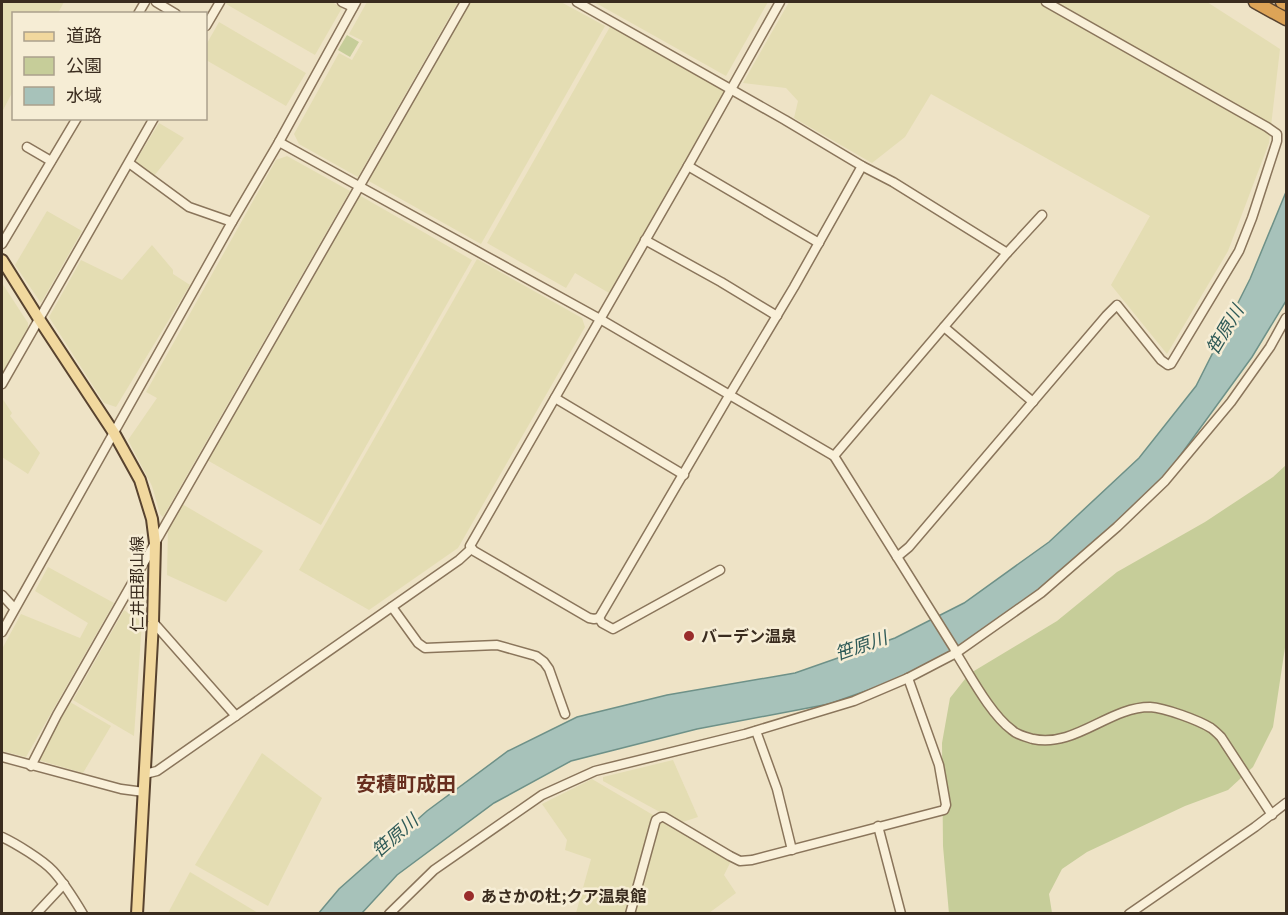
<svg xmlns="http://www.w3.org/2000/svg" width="1288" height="915" viewBox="0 0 1288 915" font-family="'PT Serif','Noto Sans JP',serif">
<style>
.farmland{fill:#e4ddb3}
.green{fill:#c6cd99}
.water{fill:#a7c2ba;stroke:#6e9188;stroke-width:1.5}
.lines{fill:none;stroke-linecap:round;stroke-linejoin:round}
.minor-casing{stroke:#8a755b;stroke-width:11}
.major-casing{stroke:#58432f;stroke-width:14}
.highway-casing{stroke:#58432f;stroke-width:15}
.minor{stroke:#f9f0d9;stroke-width:8}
.major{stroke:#f1d89e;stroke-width:10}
.highway{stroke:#dda457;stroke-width:12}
.poi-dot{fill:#992c2b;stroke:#f6edd5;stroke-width:2}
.labels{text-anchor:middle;stroke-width:5;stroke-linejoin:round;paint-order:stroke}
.street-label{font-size:16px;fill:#3a2c1f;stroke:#f6edd5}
.poi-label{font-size:16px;font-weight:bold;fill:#3a2c1f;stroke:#f6edd5;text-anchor:start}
.water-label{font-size:18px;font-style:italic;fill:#2e5a57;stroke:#f6edd5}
.quarter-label{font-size:20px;font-weight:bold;fill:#672e1e;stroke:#f6edd5}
</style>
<rect width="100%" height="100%" fill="#eee3c6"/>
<g class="farmland">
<polygon points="2,2 64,2 58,13 14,14 13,91 2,112"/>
<polygon points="227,2 332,2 342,8 315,55 226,4"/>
<polygon points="367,2 458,2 358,177 299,144 294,134 339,53 352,60 363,41 349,34"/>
<polygon points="469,2 561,2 605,26 481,244 367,180"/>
<polygon points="594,2 768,2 726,76"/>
<polygon points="789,2 1207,2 1280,49 1269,143 1228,251 1167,354 1111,285 1150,216 931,94 905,137 872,163 794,118 798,101 786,88 743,83"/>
<polygon points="219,22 306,73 286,106 206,60 206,45"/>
<polygon points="611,25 725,90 609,293 575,273 566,288 487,243"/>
<polygon points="159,123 184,138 154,176 135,162"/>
<polygon points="287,156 350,191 163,517 160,514 152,486 128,440 157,398 146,392 276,160"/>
<polygon points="359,195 472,260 321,525 207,460"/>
<polygon points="47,211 82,231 41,303 15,265"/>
<polygon points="152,245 173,270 173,274 190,285 116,407 104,403 49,317 81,260 122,280"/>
<polygon points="477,259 582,318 585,327 458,548 369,610 299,570"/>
<polygon points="2,283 28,323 28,330 2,377"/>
<polygon points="2,398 12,413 10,416 40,453 28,474 2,457"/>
<polygon points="182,504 263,551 226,602 167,575 168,527"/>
<polygon points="48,567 114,603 26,757 2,751 2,649 21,614 80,638 88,623 35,591"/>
<polygon points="124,610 142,622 134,736 73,700"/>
<polygon points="70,702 111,726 83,773 38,760"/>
<polygon points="262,753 322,798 268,906 195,865"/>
<polygon points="673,760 698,817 680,823 603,781 603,777"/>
<polygon points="592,779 731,861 724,875 736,893 709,913 576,913 591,859 565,850 567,840 542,804"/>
<polygon points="190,872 258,913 168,913"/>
</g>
<g class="green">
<polygon points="347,35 359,42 350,57 338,50"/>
<polygon points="1286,465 1286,641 1273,727 1253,767 1228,790 1185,806 1087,852 1062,869 1049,894 1052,913 949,914 943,846 942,743 950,698 969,674 1057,621 1117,572 1205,522 1273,477"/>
</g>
<polygon class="water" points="1286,192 1286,301 1252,357 1166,475 1092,550 988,633 908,676 829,704 697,729 571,761 494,803 397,875 362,913 318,914 339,889 427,811 508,751 577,717 667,695 795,673 895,638 964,603 1049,542 1139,458 1196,386 1250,279"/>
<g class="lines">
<g class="minor-casing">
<g id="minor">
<polyline points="156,2 176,14"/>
<polyline points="342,2 353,7"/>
<polyline points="577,2 785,120 862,166 893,182 1007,253"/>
<polyline points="138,14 145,2"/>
<polyline points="206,26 220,2"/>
<path d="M279 142 600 319 834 456 954 648 956 653C970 675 991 715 1012 730 1017 735 1026 737 1033 739 1075 748 1109 707 1150 707 1165 708 1198 720 1211 728 1214 730 1218 734 1221 737L1272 815"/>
<polyline points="27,147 51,161"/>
<polyline points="129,163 189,207 232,222"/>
<polyline points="688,166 819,243"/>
<polyline points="645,240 721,282 777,316"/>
<polyline points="2,244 77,118"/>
<polyline points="944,327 1033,402"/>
<polyline points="2,384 154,118"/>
<polyline points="555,398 684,475"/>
<polyline points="834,456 1007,253 1042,215"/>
<polyline points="897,557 909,547 1106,316 1117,305 1161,360 1168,365 1171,364 1239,251 1252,218 1277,141 1277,134 1267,127 1046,2"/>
<polyline points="720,570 613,629 602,623 599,618 594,619 589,618 474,551 470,546 688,166 780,2"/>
<polyline points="2,595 14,608"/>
<polyline points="392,607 418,643 425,648 497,645 536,656 544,662 549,669 565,714"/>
<polyline points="599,618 730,394 794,287 862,166"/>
<polyline points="153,622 236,716"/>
<polyline points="2,632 232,222 279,142 356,2"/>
<polyline points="756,731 777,789 792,850"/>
<polyline points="2,757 121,789 144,792"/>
<polyline points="31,766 57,715 155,543 465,2"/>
<polyline points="145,774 157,771 459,560 471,549"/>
<polyline points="878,826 901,914"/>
<path d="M2 837C15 843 43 860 53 871 65 884 74 899 83 914"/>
<polyline points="36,914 64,884"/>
<polyline points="389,914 434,870 542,795 595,771 745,734 854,701 908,678 956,653 1041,593 1117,527 1165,481 1231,402 1270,347 1286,318"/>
<polyline points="630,914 655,823 656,820 661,817 664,817 730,856 740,861 752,860 944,810 946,805 939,765 908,678"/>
<polyline points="1129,914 1255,827 1286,803"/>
</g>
</g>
<g class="major-casing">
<polyline id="major" points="2,260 39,319 114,433 140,480 152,519 155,543 153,622 137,914"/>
</g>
<g class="highway-casing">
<g id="highway">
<polyline points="1255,2 1286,19"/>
<polyline points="1282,2 1286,4"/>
</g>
</g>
<use href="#minor" class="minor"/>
<use href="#major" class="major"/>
<use href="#highway" class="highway"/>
</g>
<g class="poi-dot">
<circle cx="689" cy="636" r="6"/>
<circle cx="469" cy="896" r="6"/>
</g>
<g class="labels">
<g class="street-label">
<text transform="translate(137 584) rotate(-90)" y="6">仁井田郡山線</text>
</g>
<g class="poi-label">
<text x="701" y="642">バーデン温泉</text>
<text x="481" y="902">あさかの杜;クア温泉館</text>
</g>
<g class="water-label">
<text transform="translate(1225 330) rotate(-59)" y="6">笹原川</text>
<text transform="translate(861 646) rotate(-19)" y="6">笹原川</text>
<text transform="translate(395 836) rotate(-41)" y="6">笹原川</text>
</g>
<g class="quarter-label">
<text x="406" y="791">安積町成田</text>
</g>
</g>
<rect width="1288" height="915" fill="none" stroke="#3a2c1f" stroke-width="6"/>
<rect x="12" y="12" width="195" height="108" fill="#f6edd5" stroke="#aba08c" stroke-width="1.5"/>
<rect x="24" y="32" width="30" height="9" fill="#f1d89e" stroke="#aba08c" stroke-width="1.5"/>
<text x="66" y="42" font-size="18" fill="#3a2c1f">道路</text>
<rect x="24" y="57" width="30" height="18" fill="#c6cd99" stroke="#aba08c" stroke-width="1.5"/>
<text x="66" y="72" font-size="18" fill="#3a2c1f">公園</text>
<rect x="24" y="87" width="30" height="18" fill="#a7c2ba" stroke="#aba08c" stroke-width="1.5"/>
<text x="66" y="102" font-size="18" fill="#3a2c1f">水域</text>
</svg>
